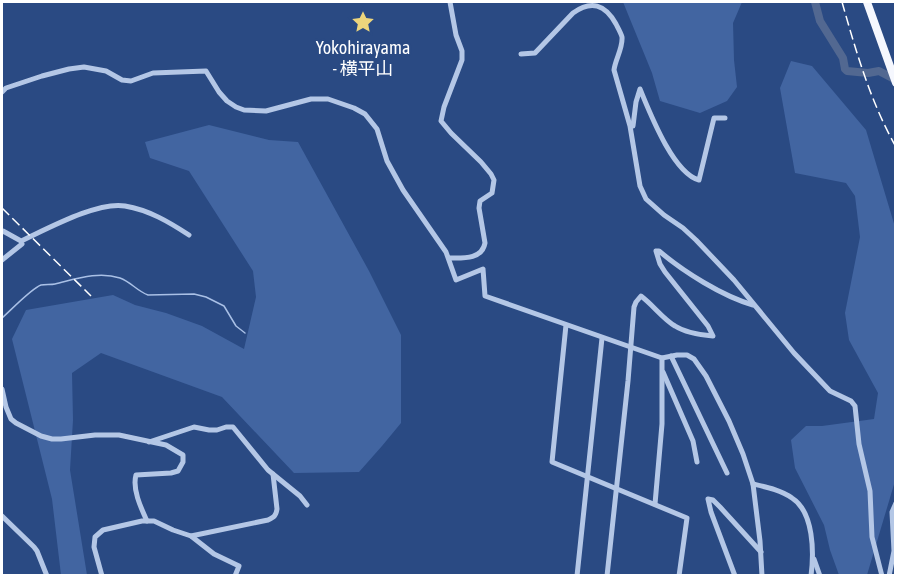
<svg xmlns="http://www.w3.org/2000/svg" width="897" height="577" viewBox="0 0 897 577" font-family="'Asap Condensed','Noto Sans JP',sans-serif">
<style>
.green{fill:#4265a1}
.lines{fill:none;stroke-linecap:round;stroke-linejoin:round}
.stream{stroke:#a9c0e6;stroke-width:1.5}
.river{stroke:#526891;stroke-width:8}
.minor{stroke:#b4c7e6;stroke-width:5}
.primary{stroke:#f5f7fe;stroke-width:8}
.rail{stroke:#fff;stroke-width:1.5;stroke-dasharray:10 4.5;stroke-linecap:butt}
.labels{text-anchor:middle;stroke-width:4.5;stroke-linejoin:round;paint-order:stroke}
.poi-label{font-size:18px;fill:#fff;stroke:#2a4a83}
</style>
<rect width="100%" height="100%" fill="#2a4a83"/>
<g class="green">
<polygon points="623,2 742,2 733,23 734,60 737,87 727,101 700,113 660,101 652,73"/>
<polygon points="791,61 812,66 866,130 895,227 895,481 867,575 839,575 830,550 824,525 795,468 791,440 806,426 822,426 874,419 878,393 849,340 845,313 860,237 855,196 846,183 795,173 780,88"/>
<polygon points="209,125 269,140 298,142 369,271 401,335 401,423 382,446 359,472 294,473 222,397 101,353 72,373 73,420 70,470 87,575 61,575 52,499 12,339 26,310 113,295 135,305 166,313 202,326 244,349 256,297 253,271 189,171 150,158 145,142"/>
</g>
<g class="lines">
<path class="stream" d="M2 318C10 311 32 288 41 285 45 284 51 285 55 284 76 279 98 271 120 278 131 282 137 291 148 295L194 294 206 297 224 306 236 326 245 333"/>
<polyline class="river" points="815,2 820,21 843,58 845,69 847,71 868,73 879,71 896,80"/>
<g class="minor">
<path d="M521 54 535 53 573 13C591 0 605 4 616 24 618 28 621 33 622 37 623 48 615 60 614 70L630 126 640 186 646 199 664 215 683 228 696 240 734 280 794 353 830 391 851 401 855 406 859 444 870 491 872 537 882 576"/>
<polyline points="2,92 6,88 42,76 69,69 84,67 106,71 122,80 131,81 153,73 206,71 219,92 227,101 236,107 244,110 266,111 311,99 328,99 354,108 365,114 377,129 387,161 403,190 446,252 456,280 483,269 485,296 662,358 677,355 687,355 694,359 706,376 729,421 743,454 753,484 760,541 762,576"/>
<path d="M633 126 636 102 640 89C650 113 673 173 699 180L714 118H725"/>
<path d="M2 232 3 231 21 241C47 229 98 201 125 206 149 210 169 222 189 235"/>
<path d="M449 258C462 258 482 260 485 243L479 208 480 201 492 193 494 180 491 174 481 162 451 133 441 121 444 107 462 60V51L456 35 450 2"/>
<polyline points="2,260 22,244"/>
<polyline points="566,325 552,462 687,518 679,576"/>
<polyline points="671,356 727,473"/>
<polyline points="663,372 693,441 697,462"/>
<path d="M2 389 6 407 11 419 16 423 41 436 52 439H61L95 435H119L166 445 183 455V462L178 471 171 473 136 475C132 489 141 508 147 521"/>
<polyline points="149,442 194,427 209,430 217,430 226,427 233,427 268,470 300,496 307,505"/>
<path d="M753 484C766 487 781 490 792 498 814 512 814 553 811 576"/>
<polyline points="655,504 662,424 662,358"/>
<polyline points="2,516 34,547 37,551 47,576"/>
<path d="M191 536 268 520C274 517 276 516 277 509L273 474"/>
<polyline points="814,559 820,576"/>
<polyline points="102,576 94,547 95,537 103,530 142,521 154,521 173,530 191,536 214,554 239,566 235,576"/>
<polyline points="577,576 602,338"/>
<path d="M607 576 628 381 634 307 636 302 641 296C653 305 663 319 675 326 686 333 700 335 713 336L708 326 665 272 660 264 656 251H659C684 272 722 296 753 305"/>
<polyline points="735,576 711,512 708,499 713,500 720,507 761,552"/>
<polyline points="889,576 894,551 892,512 896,503"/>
</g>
<polyline class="primary" points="867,2 896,83"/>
<g class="rail">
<path d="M842 2C856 51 870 101 896 147"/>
<polyline points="2,208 91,296"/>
</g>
</g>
<defs>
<g id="sight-bare" transform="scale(1.8)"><path d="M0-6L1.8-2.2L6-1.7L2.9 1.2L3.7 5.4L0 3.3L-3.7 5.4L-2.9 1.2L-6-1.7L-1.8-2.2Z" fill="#edd57c" stroke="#2a4a83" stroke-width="2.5" paint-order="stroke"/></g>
</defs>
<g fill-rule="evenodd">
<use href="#sight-bare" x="363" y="22"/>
</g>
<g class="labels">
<g class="poi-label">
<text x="363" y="54">Yokohirayama<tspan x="363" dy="21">- 横平山</tspan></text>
</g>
</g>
<rect width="897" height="577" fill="none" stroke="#ffffff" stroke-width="6"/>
</svg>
